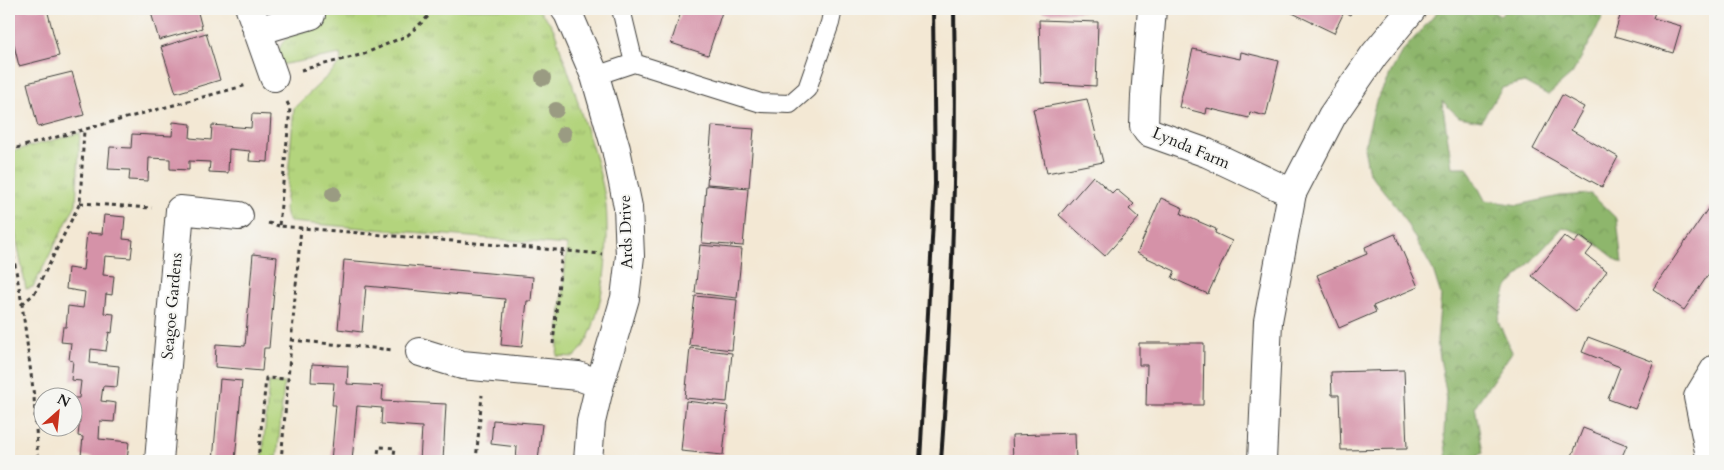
<svg xmlns="http://www.w3.org/2000/svg" width="1724" height="470" font-family="Cardo,serif">
<style>
.grass{fill:url(#grass-tufts);stroke:#68784c}
.forest{fill:url(#forest-crowns);stroke:#556944}
.building{fill:#d592a8}
.lines{fill:none;stroke-linecap:round;stroke-linejoin:round}
.service-casing{stroke:#3c3b38;stroke-width:20}
.minor-casing{stroke:#3c3b38;stroke-width:30}
.path{stroke:#3c3b38;stroke-width:3;stroke-dasharray:4 4;stroke-linecap:butt}
.service{stroke:#fff;stroke-width:18}
.minor{stroke:#fff;stroke-width:28}
.rail{stroke:#1c1c1c;stroke-width:4}
.tree{fill:#9a9b82}
.labels{text-anchor:middle;dominant-baseline:central;stroke-width:4;stroke-linejoin:round;paint-order:stroke}
.street-label{font-size:16px;fill:#1c1c1c;stroke:#f6f6f2}
</style>
<defs>
<pattern id="grass-tufts" width="24" height="20" patternUnits="userSpaceOnUse" patternTransform="scale(1.25)"><rect width="24" height="20" fill="#b3d47d"/><path d="M3 7l-1-3M5 7V3M7 7l1-3M15 17l-1-3M17 17v-4M19 17l1-3" fill="none" stroke="#99b56b"/></pattern>
<pattern id="forest-crowns" width="20" height="18" patternUnits="userSpaceOnUse" patternTransform="scale(1.25)"><rect width="20" height="18" fill="#8eb66c"/><path d="M2 6a3 3 0 1 1 6 0M12 15a3 3 0 1 1 6 0" fill="none" stroke="#739358"/></pattern>
</defs>
<rect width="100%" height="100%" fill="#f6f6f2"/>
<filter id="ink" filterUnits="userSpaceOnUse"><feTurbulence type="fractalNoise" baseFrequency=".02" numOctaves="2"/><feDisplacementMap in="SourceGraphic" scale="10" xChannelSelector="R" yChannelSelector="G"/><feConvolveMatrix kernelMatrix="1 2 1 2 8 2 1 2 1" color-interpolation-filters="sRGB"/></filter>
<filter id="wash" filterUnits="userSpaceOnUse"><feTurbulence type="fractalNoise" baseFrequency=".0096" numOctaves="4" result="noise"/><feDisplacementMap in="SourceGraphic" scale="20" xChannelSelector="R" yChannelSelector="G"/><feGaussianBlur stdDeviation="1.12" result="paint"/><feColorMatrix in="noise" values="0 0 0 0 0 0 0 0 0 0 0 0 0 0 0 0 0 1.4 0 .05"/><feComposite in="paint" operator="in"/></filter>
<g filter="url(#wash)">
<rect width="100%" height="100%" fill="#f3e8d4"/>
<path class="grass" d="M316 9H538C542 14 549 20 552 26 556 33 558 41 560 48 568 69 575 91 581 113 590 140 600 169 605 197 611 235 605 332 574 357L557 356 567 245 290 222 287 218 285 209 294 108 341 63 340 54 280 65C280 61 278 54 279 50 284 32 307 31 322 27Z
M80 133 76 204 33 287 26 289 9 200V152Z
M269 382 284 383 277 461H262Z"/>
<path class="forest" d="M1440 9H1489L1500 16 1507 9H1606L1593 37 1572 74 1548 95 1524 82 1502 88 1481 121 1459 117 1442 101 1452 167H1467L1485 200 1518 205 1560 196 1591 194 1617 219 1622 264 1585 235 1563 227 1506 289 1498 321 1512 352 1475 406 1483 453 1470 460 1447 461 1444 434 1446 392 1437 341 1441 295 1433 270 1399 210 1369 173 1364 148 1376 101 1401 53Z"/>
<g id="blocks">
<path class="building" d="M20 9H47L59 56 19 66 9 24V11Z
M150 9H197L202 28 159 40Z
M682 9H723L708 55 671 43Z
M1043 9H1098V11L1043 13Z
M1284 9H1353L1350 15 1344 12 1334 33Z
M1622 9H1656L1653 18 1681 26 1673 53 1614 36Z
M1039 20 1098 22 1096 86 1041 83Z
M206 33 220 80 176 93 161 47Z
M1193 49 1240 59 1241 52 1279 61 1266 116 1250 112 1249 118 1207 108 1206 114 1179 107Z
M72 72 84 115 38 127 27 83Z
M1562 95 1584 107 1571 130 1618 157 1602 187 1533 149Z
M1087 99 1103 162 1047 173 1033 109Z
M252 114 271 115 268 162 249 161 250 151 229 149 228 173 209 172 210 162 189 161V170L170 169V159L149 158 148 181 129 180 130 170 108 169 110 147 131 148 132 134 172 136 173 122 191 124 190 138 211 140 212 125 251 128Z
M712 126 754 129 749 187 707 184Z
M1093 176 1112 193 1116 189 1134 204 1129 209 1139 218 1105 256 1059 215Z
M706 185 748 189 743 246 702 243Z
M1161 198 1183 208 1181 214 1216 229 1215 233 1232 241 1208 294 1172 278 1175 271 1137 253Z
M1709 207 1715 211V265L1684 310 1653 289Z
M104 215 125 217 123 239 133 240 131 258 105 256 103 275 114 276 112 295 106 294 104 313 114 314 112 333 109 332 106 351 91 349 90 363 119 366 117 387 103 386 101 401 116 403 114 422 100 421 99 439 129 442 127 461H92L93 457 81 456 83 437 78 436 80 418 72 417V398H79L81 381 71 380 73 361 69 360 71 343 61 342 63 327H66L68 306 83 308 85 292 66 289 68 268 83 270 87 233 102 234Z
M1395 234 1418 287 1373 306 1376 312 1339 328 1317 275 1367 254 1365 247Z
M1564 236 1574 243 1580 236 1593 246 1586 255 1607 271 1576 311 1532 276Z
M700 245 742 249 737 298 695 293Z
M253 254 277 257 269 348H264L262 371 215 367 216 344 245 346Z
M344 260 533 277 531 301H527L522 347 501 345 505 299 366 286 362 332 338 329Z
M695 296 737 300 732 350 689 345Z
M1588 337 1654 362 1635 409 1608 399 1620 367 1582 352Z
M1139 343H1204L1203 405H1146L1147 365H1139Z
M690 348 732 353 727 402 685 398Z
M312 364 348 366 347 384 383 386 382 401 446 404 443 461H420L422 427 381 424 382 408 357 406 352 461H331L336 405H332L334 383 311 382Z
M1404 370 1407 449 1341 450 1339 395H1332L1331 372Z
M220 379 242 381 235 461H213Z
M686 401 728 406 723 455 681 451Z
M493 420 542 424 538 461H516L517 447 491 444Z
M1583 428 1627 445 1620 461H1570Z
M1075 433 1076 461H1013L1012 435Z"/>
</g>
</g>
<g filter="url(#ink)">
<use href="#blocks" fill-opacity="0" stroke="#3c3b38" stroke-width="1"/>
<g class="lines">
<g class="service-casing">
<path id="service" d="M621 9 634 63
M595 76 634 63 761 103 790 104 807 89 830 23 833 9"/>
</g>
<g class="minor-casing">
<path id="minor" d="M250 9 274 77
M565 9 568 13 595 76 616 149 628 207 630 256 625 298 600 384 591 422 588 461
M1152 9 1145 96 1144 126 1148 132 1207 153 1292 193
M257 31 311 15
M420 352 462 365 578 376 600 384
M159 461 180 210 239 216
M1262 461 1268 321 1292 193 1332 116 1374 55 1412 9
M1711 461 1698 397 1715 369"/>
</g>
<path class="path" d="M301 70 364 54 408 35 432 13 434 9
M287 102 290 108 279 226 602 254
M9 150 247 85
M80 203 152 208
M268 223 279 226
M9 232 22 304 34 397 38 461
M22 304 34 294 80 203 84 130
M291 340 393 350
M553 344 562 250
M258 461 266 378 288 379
M281 461 301 227
M377 461 379 447 395 448 393 461
M476 461 482 395"/>
<use href="#service" class="service"/>
<use href="#minor" class="minor"/>
<path class="rail" d="M920 461 935 184 933 9
M941 461C952 311 957 160 954 9"/>
</g>
<g class="tree">
<circle cx="543" cy="78" r="8"/>
<circle cx="556" cy="110" r="8"/>
<circle cx="564" cy="134" r="8"/>
<circle cx="333" cy="194" r="8"/>
</g>
</g>
<g class="labels">
<g class="street-label">
<text transform="translate(1191 148) rotate(23)">Lynda Farm</text>
<text transform="translate(626 232) rotate(-92)">Ards Drive</text>
<text transform="translate(172 306) rotate(-85)">Seagoe Gardens</text>
</g>
</g>
<rect width="1724" height="470" fill="none" stroke="#f6f6f2" stroke-width="30"/>
<g transform="translate(58 412) rotate(27)"><circle r="24" fill="#f6f6f2" stroke="#9f9f9c"/>
<path d="M0-4L9 19L0 12L-9 19Z" fill="#c8321e"/>
<text y="-8" font-size="14" font-weight="bold" text-anchor="middle" fill="#1c1c1c">N</text>
</g>
</svg>
